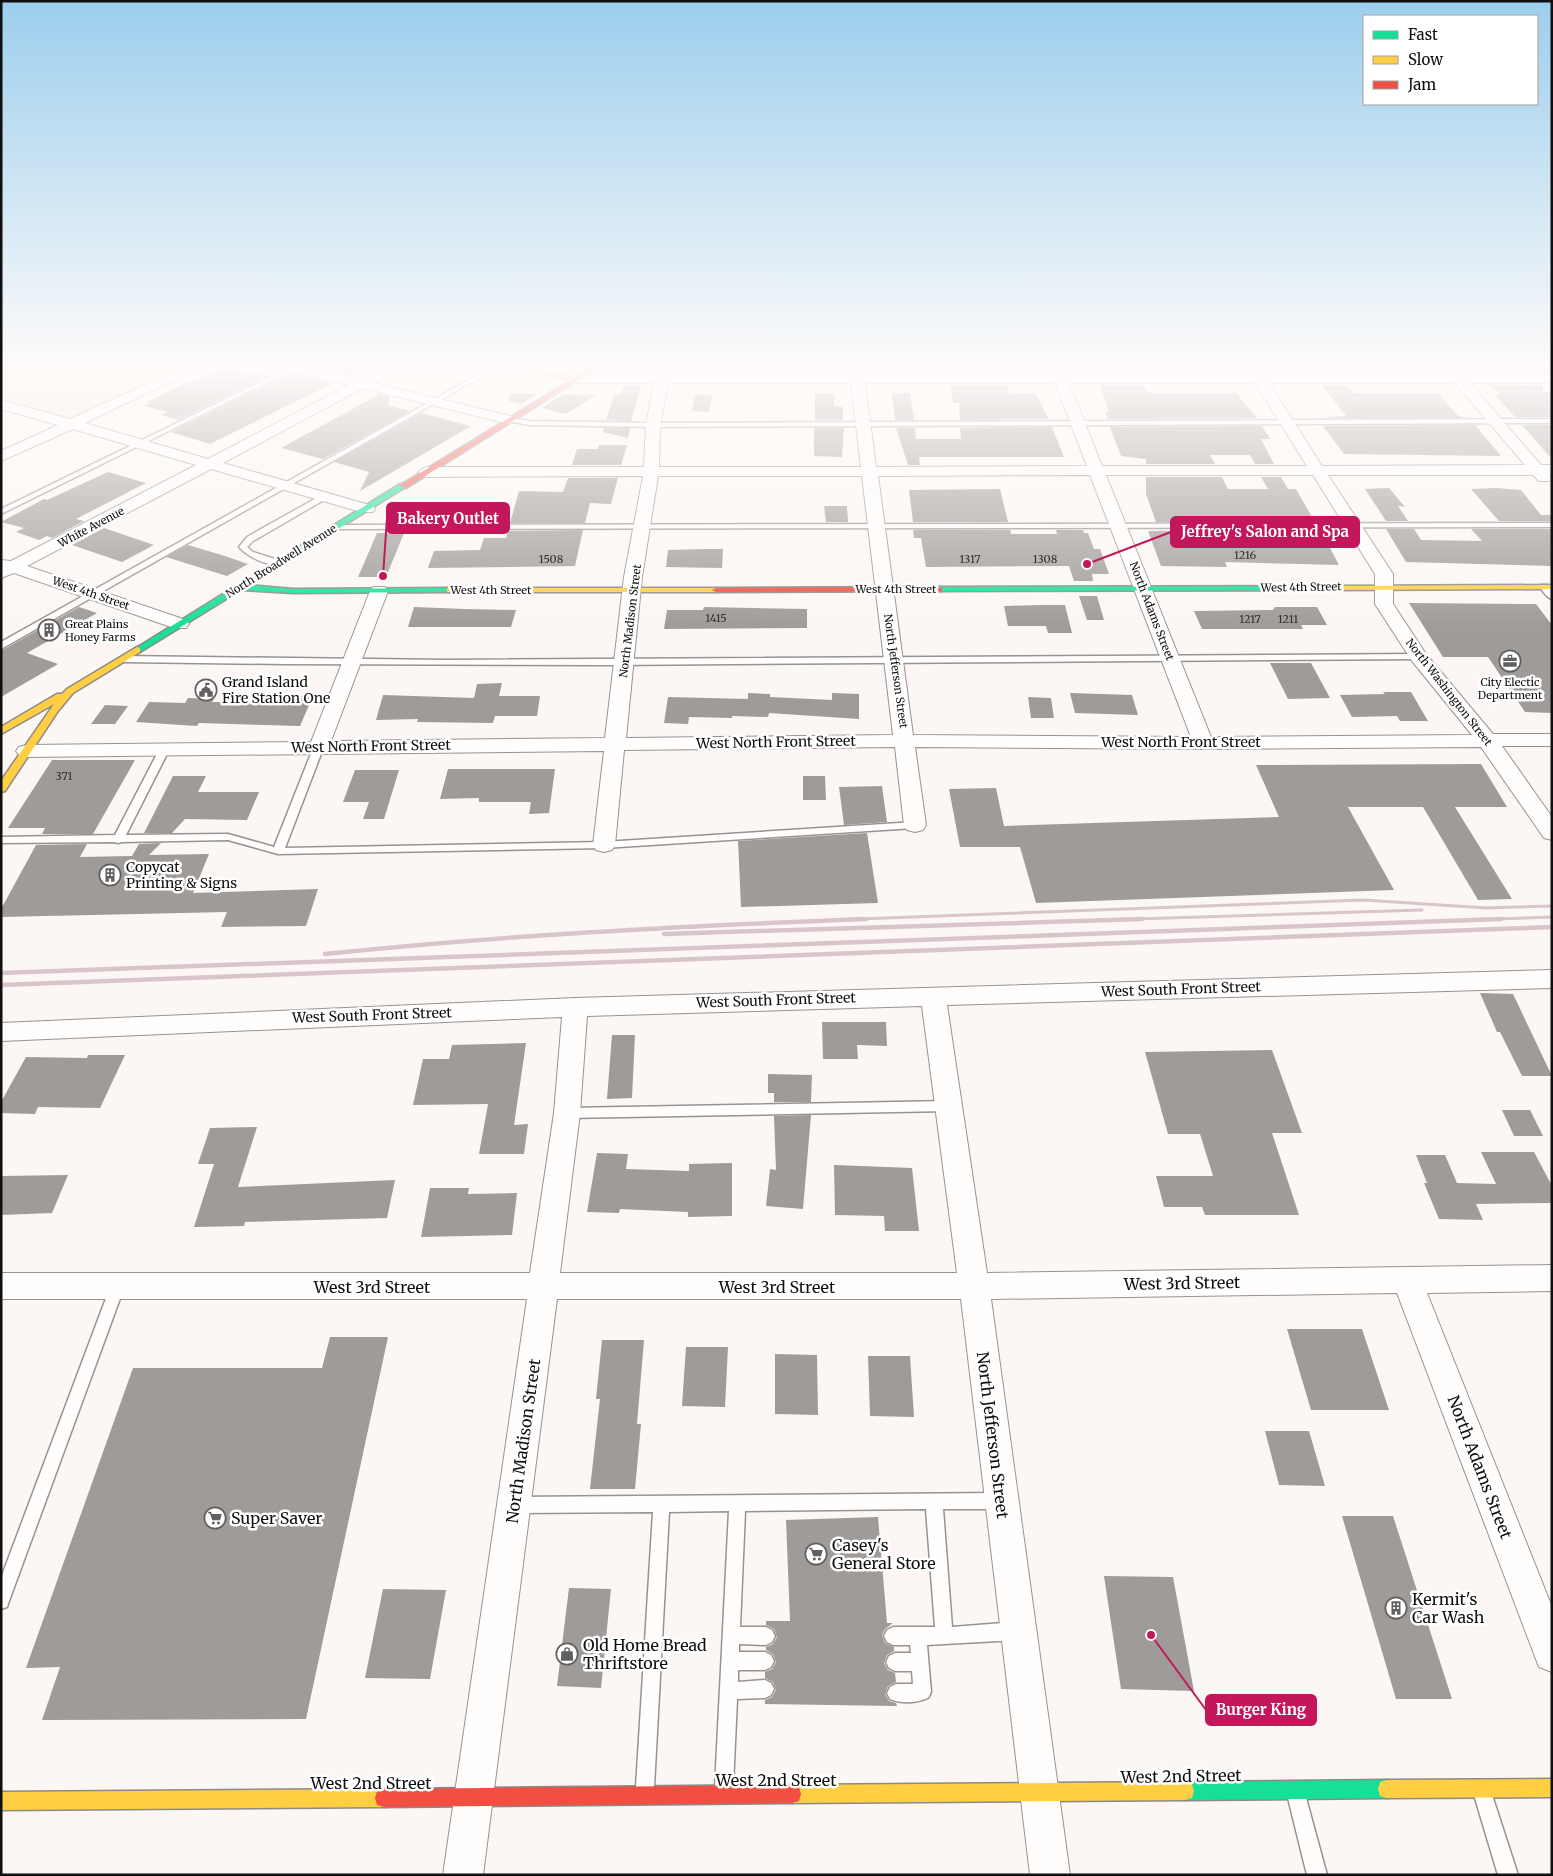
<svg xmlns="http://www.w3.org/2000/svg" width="1553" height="1876" font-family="Merriweather,serif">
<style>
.green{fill:#eeefd4}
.building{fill:#9f9b99}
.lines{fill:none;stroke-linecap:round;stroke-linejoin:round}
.lane-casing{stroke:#969392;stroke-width:3}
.street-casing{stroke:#969392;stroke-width:2}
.fast-casing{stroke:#8c8a89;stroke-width:3}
.slow-casing{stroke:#8c8a89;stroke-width:3}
.jam-casing{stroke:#8c8a89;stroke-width:3}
.lane{fill:#fffefd;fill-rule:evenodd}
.street{fill:#fffefd;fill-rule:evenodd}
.fast{fill:#16e098;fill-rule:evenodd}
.slow{fill:#ffcf43;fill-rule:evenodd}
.jam{fill:#f24e42;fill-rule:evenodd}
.rail-far1{stroke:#d8c5cc;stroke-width:3}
.rail{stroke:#d8c5cc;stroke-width:4.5}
.labels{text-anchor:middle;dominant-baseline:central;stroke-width:5;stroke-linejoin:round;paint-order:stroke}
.far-street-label{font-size:11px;fill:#0f0f0f;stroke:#fff}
.number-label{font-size:11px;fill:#333232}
.far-poi-label{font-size:11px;fill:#0f0f0f;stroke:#fff;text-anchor:start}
.poi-label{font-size:14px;fill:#0f0f0f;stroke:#fff;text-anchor:start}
.street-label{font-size:14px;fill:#0f0f0f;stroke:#fff}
.near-street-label{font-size:16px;fill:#0f0f0f;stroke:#fff}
.near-poi-label{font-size:16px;fill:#0f0f0f;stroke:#fff;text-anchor:start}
.leader{fill:none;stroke:#c2185b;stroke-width:2}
.callout-dot{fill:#c2185b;stroke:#fff;stroke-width:2}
.callout{fill:#c2185b;stroke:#c2185b;stroke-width:2}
.callout-label{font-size:15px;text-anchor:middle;font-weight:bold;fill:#fff}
</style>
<rect width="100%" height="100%" fill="#fcf7f4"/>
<path class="green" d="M4 368H180L71 418 1 398V369Z"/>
<path class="building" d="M223 368 268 376 178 420 161 415 168 412 144 406 150 403 147 402 186 383Z
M319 368H363L349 375Z
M947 368H1001L1003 373H947Z
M1092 368H1134L1137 373H1095Z
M1309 368H1331L1336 373H1313Z
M1472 368H1543V373H1478Z
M291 373 333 383 210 444 171 432Z
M624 385H641L631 421 606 420 614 395H621Z
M950 385H1007L1010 394 1035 393 1049 419 960 420 959 403H953Z
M1100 385H1143L1148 393H1236L1257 418 1108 419 1105 412H1109Z
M1322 385H1347L1354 393H1438L1458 416 1468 418H1317L1346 416Z
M1490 385H1543V392H1552V417H1515L1495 395H1501Z
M892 393H910L914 420H895Z
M380 394 390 397 388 405 410 411 323 459 281 448Z
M510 394H537L521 404 509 401Z
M564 394 596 395 566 414 541 408Z
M695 394 712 395 709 412 692 411Z
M815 394H834V406L843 407V420H815Z
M421 413 471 426 360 491 369 472 334 462Z
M1475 425 1501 456 1344 454 1323 426Z
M1522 425H1552V459Z
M1262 426 1270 439H1261L1274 464H1255L1250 455H1210L1215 464H1146V459L1121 456 1110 427Z
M1052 427 1064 457H919L920 465H908L896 428H915L916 439H961L960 428Z
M604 428H630L628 438 603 432Z
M814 428H844L842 457 814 456Z
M599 445H627L621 465H572L577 449H598Z
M108 472 146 483 76 519 84 521 52 538 47 536 39 540 16 532 24 528 1 522 44 499 47 500Z
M1146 477H1222L1228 489H1268L1261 477H1281L1288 489H1296L1315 522H1156L1146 494Z
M568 478H618L611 504 590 503 585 523H510L519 491 563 492Z
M1389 488 1405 507 1398 506 1408 521H1386L1365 489Z
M1495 488 1521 490 1541 515H1552V521H1499L1471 489Z
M1000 489 1008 522H913L909 490Z
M824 506H847L848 522H826Z
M104 528 154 545 122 562 72 545Z
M1320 529 1339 565 1225 562 1227 567 1161 566 1148 531Z
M1386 529H1414L1421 540 1482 541 1471 529H1552V566L1406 562Z
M583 530 575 566 428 568 434 551 480 550 484 538H506L508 531Z
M913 530H1010L1011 534H1057L1056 530H1083L1084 533H1088L1094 549H1100L1109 574H1092L1093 581H1074L1069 566 926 567 921 538H914Z
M377 533H404L386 577H358Z
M188 545 225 556 248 564 227 576 166 557Z
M706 549H723L722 568 666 567 668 550Z
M1079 596H1097L1104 620H1087Z
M1409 603 1536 604 1552 625V713L1525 712 1488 657H1443Z
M1041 605H1065L1072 633H1048L1046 626H1008L1004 606Z
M79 607 97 613 27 653 58 664 1 697V651Z
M414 607 465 609 516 610 511 627H408Z
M704 607 807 609V628L664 629 667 610H703Z
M1275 607H1317L1327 625H1301L1303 629H1202L1194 611 1273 610Z
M1270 663H1311L1330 698 1288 699Z
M502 683 499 696H540L537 716H495L493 723 417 722 418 719 376 720 383 695 474 698 477 684Z
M1383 692H1411L1428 721H1400L1397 716 1352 717 1340 695 1385 694Z
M748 693 770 694V697L832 700V693L859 694V719L769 713 768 717 732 716V718L689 717 688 724 664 723 668 697 748 699Z
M1070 693 1132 695 1138 715 1075 713Z
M274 696H313L300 726 199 723 197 726 136 722 149 702 185 703 188 698 214 699 212 702H271Z
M1028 697 1051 698 1054 718H1031Z
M105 705 128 706 115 724H91Z
M52 760H135L93 834H42L45 828H8Z
M1481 764 1507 807H1455L1512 899 1478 900 1423 807H1348L1394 890 1036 903 1020 847H960L949 789 996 788 1004 826 1279 817 1256 765Z
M448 769H555L549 813 529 814 531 802H479V798L440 799Z
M355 770H399L384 819H363L369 802H343Z
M173 776H206L198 792H259L247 820 185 819 172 833H144Z
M803 776H825L826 800H803Z
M882 786 887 822 844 825 839 787Z
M867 833 878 903 741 907 738 841Z
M161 843 149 855 209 854 193 893 318 889 306 926 221 927 227 912 1 917V909L36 845 87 844 80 857 132 856 139 844Z
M1480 993 1513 994 1552 1076H1522L1500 1032H1497Z
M822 1022H886L887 1046 857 1045 858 1059H823Z
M612 1035H635L632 1098 607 1099Z
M526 1043 514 1125 528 1124 524 1154H479L488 1104 413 1105 423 1059H449L452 1045Z
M1272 1050 1302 1133H1272L1299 1215H1205L1202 1207H1164L1156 1176H1213L1200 1134H1168L1145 1052Z
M88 1055H125L100 1108 38 1107 35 1114 1 1113V1102L26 1057 87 1058Z
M768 1074 812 1075 811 1102H774V1093H768Z
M1502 1110H1530L1543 1136H1514Z
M811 1115 803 1209 766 1206 770 1169 776 1170 774 1116Z
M257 1127 238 1187 395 1180 387 1218 245 1222 244 1226 194 1227 214 1164H198L210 1128Z
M1481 1152H1534L1552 1186V1203L1476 1204 1483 1220 1439 1219 1424 1183H1427L1416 1155H1445L1457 1183 1496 1184Z
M597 1153 628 1154 626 1169 689 1171V1164L732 1163V1216L688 1217V1212L620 1209 619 1213 587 1212Z
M834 1165 912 1168 919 1231H885L884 1216 835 1215Z
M68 1175 52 1213 1 1215V1176Z
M430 1188H469L468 1194 517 1193 512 1235 421 1237Z
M1287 1329H1362L1389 1410H1311Z
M330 1337H388L306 1719 42 1720 60 1667 26 1668 133 1368H322Z
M602 1340H644L637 1424H641L635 1489H590L600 1399H596Z
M686 1347H728L725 1407 682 1406Z
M775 1354 817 1355 818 1415 775 1414Z
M868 1356H910L914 1417 870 1416Z
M1265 1431H1309L1325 1486 1279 1485Z
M1342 1516H1393L1452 1699H1396Z
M878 1517 887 1623H893L885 1629 882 1635 885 1643 894 1647V1651L887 1655 884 1663 888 1670 895 1673 896 1682 888 1686 885 1694 889 1701 896 1703 897 1706 765 1704V1700L772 1697 776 1690 773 1682 765 1678V1672L772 1669 776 1662 773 1654 766 1650V1647L773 1644 777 1637 774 1629 766 1625V1621H790L786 1520Z
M1104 1576 1173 1577 1194 1691 1121 1689Z
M569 1588 611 1589 601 1688 557 1686Z
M383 1589 446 1590 430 1679 365 1678Z"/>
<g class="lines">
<g class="lane-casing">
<path id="lane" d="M289 368H296L1 514V509Z
M490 368H497L1 649V642Z
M509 418 530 421 653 423 1552 419V423L653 427 530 425 507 421V419Z
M322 495 329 497 253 541 247 547 253 552 281 561V565C267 566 248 557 239 547L247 537Z
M1552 523V527L336 529 332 527 336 525Z
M1541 585H1547L1552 591V599C1547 598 1540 589 1541 585Z
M1419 654 1423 657 1422 659 609 665 285 664 123 662 119 659 123 656 447 660Z
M319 743 324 746 285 848 604 842 915 822 920 825 915 828 604 848 278 854 228 840 122 842 118 843 114 842 1 843V837L115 835 159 750 164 747 169 750 126 835 228 834 274 847 314 746Z
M948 1101 952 1103 954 1106 952 1109 948 1111 567 1118 562 1116 561 1113 562 1110 567 1108Z
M118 1279 123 1281 125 1285 9 1601 7 1607 1 1609V1578L111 1285 113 1281Z
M999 1493 1005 1495 1007 1501 1005 1507 999 1509H943L952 1627 1016 1622 1022 1625 1025 1631 1022 1637 1016 1640 927 1645 931 1692 928 1698C917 1703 901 1704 890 1699L887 1693 890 1687 896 1684H913L912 1671H895L889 1668 886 1662 889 1656 895 1653H911L910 1645H893L887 1642 884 1636 887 1630 893 1627H935L926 1509 745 1511 740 1627H766L772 1630 775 1636 772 1642 766 1645 739 1644V1652H765L771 1655 774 1661 771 1667 765 1670H738V1682L765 1680 771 1683 774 1689 771 1695 765 1698 737 1699 733 1787 731 1794 724 1796 717 1794 715 1787 729 1511 669 1512 654 1787 652 1794 645 1796 638 1794 636 1787 653 1512 515 1513 509 1511 507 1505 509 1499 515 1497Z
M1297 1789 1304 1791 1306 1798 1327 1875H1307L1288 1798 1290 1791Z
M1484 1789 1491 1791 1493 1798 1518 1875H1498L1475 1798 1477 1791Z"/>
</g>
<g class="street-casing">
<path id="street" d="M182 368H199L85 423 208 459 349 385 292 371 290 368H312L360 379 382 368H399L397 371 374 383 514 417 516 420 509 424 363 388 223 463 373 506 375 509 373 512H361L211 469 27 566 186 620 189 624 186 628H174L14 573 1 578V560L11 561 196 465 73 429 1 461V451L58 425 1 409V400L70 419Z
M657 368H671L669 375H850L849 368H863L864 375H1052L1049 368H1063L1066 375H1250L1247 368H1259L1264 375H1448L1444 370 1446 368H1456L1463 375H1552V383H1470L1541 465H1552V475H1549L1552 478 1549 481H1539L1533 475H1328L1393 574V604L1426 654 1493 734H1552V746H1502L1552 817V840L1544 838 1481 747 1203 749 915 747 926 825 923 830 915 832 907 830 904 825 895 747 624 750 615 845 612 850 604 852 596 850 593 845 604 751 26 757 19 755 16 751 19 747 26 745 311 742 370 591 373 587H385L388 591 331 741 605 738 624 577 643 476 426 477 418 472 426 467H644L646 425 654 383H575L568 379 575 375H656ZM668 383H851L861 467H659L660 425ZM865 383H1055L1087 466 876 467ZM1069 383H1255L1307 466H1102ZM1269 383H1455L1525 465 1322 466ZM1090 475 1191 737 913 735 878 476ZM1106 475H1313L1375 574V604L1412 661 1472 735 1211 737ZM658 476H862L893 735 626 738 642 577Z
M1552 970V988L947 1005 987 1273 1552 1265V1291L1427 1293 1552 1607V1672L1539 1667 1534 1654 1397 1293 991 1299 1070 1875H1030L961 1299H557L483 1875H443L527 1299H1V1273H530L554 1113 562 1017 1 1041V1023L575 998ZM922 1006 957 1273H560L580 1113 587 1016Z"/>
</g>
<g class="fast-casing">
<path id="fast" d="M400 484 407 486 248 585 293 589 450 588H453V592L293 593 241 590 140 652H134L133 650Z
M1332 586 1336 588 1335 590 939 591 935 589 939 587Z
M1387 1780 1394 1782 1396 1789 1394 1796 1387 1798 1185 1800 1178 1798 1176 1791 1178 1784 1185 1782Z"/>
</g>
<g class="slow-casing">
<path id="slow" d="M523 368H533L578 379 575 381Z
M1552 585V589L1332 590 1328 588 1332 586Z
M447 588H716L720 590 716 592H447Z
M137 647 140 648V652L73 693 58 711 5 791 1 792V781L54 704 1 734V727L57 694H62L67 689Z
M1552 1779V1797L1387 1798 1380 1796 1378 1789 1380 1782 1387 1780Z
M1185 1782 1192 1784 1194 1791 1192 1798 1185 1800 792 1803 785 1801 783 1794 785 1787 792 1785Z
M384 1789 391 1791 393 1798 391 1805 384 1807 1 1810V1792Z"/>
</g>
<g class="jam-casing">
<path id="jam" d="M590 368H597L406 488 399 486Z
M939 587 943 589 942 591 716 592 712 590 716 588Z
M792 1785 799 1787 801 1794 799 1801 792 1803 384 1807 377 1805 375 1798 377 1791 384 1789Z"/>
</g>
<use href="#lane" class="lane"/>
<use href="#street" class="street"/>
<use href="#fast" class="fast"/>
<use href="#slow" class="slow"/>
<use href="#jam" class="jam"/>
<path class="rail-far1" d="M1482 908 1552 906
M833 920 1363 900 1487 908
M1103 920 1422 910
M1466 920 1552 917"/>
<path class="rail" d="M664 934 1142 919
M325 954C506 935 684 926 866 919
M1 973 1501 919
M1 985 1552 927"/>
</g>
<linearGradient id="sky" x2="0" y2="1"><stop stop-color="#9cceed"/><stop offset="0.58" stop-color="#fefbfa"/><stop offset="1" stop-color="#fefbfa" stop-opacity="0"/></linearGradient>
<rect width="1553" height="630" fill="url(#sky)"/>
<defs>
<g id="building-ring" transform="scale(1.125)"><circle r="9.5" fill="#fff" stroke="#62605f" stroke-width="1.5"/><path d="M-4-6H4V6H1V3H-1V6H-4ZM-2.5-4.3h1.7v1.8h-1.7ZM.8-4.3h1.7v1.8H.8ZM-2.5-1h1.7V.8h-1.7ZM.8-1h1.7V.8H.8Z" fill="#62605f"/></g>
<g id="office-ring" transform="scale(1.125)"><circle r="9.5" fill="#fff" stroke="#62605f" stroke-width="1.5"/><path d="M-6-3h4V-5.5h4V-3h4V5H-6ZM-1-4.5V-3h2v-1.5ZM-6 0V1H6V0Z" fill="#62605f"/></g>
<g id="civic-ring" transform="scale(1.125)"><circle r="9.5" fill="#fff" stroke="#62605f" stroke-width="1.5"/><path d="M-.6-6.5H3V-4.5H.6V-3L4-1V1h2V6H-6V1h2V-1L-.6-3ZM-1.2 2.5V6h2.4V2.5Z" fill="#62605f"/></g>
<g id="supermarket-ring" transform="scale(1.125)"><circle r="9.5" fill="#fff" stroke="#62605f" stroke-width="1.5"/><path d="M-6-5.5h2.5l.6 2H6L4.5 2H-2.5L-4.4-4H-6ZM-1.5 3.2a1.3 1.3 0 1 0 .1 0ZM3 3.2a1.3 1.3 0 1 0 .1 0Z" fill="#62605f"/></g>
<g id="shop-ring" transform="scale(1.125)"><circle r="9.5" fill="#fff" stroke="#62605f" stroke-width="1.5"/><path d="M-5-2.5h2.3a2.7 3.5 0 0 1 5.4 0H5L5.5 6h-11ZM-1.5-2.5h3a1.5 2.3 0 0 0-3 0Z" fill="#62605f"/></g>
</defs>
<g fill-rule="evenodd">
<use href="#building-ring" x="49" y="630"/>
<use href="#office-ring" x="1510" y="661"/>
<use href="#civic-ring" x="206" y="690"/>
<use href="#building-ring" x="110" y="875"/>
<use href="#supermarket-ring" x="215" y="1518"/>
<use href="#supermarket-ring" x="816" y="1554"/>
<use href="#building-ring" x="1396" y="1608"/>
<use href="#shop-ring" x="567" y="1654"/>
</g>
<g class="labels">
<g class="far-street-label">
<text transform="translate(91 527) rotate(-28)">White Avenue</text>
<text transform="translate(281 561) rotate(-32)">North Broadwell Avenue</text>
<text transform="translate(1301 587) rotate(-1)">West 4th Street</text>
<text x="896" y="589">West 4th Street</text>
<text x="491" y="590">West 4th Street</text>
<text transform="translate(91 593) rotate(19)">West 4th Street</text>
<text transform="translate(1152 611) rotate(69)">North Adams Street</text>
<text transform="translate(630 621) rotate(-83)">North Madison Street</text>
<text transform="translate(896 671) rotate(82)">North Jefferson Street</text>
<text transform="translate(1449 692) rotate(52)">North Washington Street</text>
</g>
<g class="number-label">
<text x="1245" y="555">1216</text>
<text x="551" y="559">1508</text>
<text x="970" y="559">1317</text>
<text x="1045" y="559">1308</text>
<text x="716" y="618">1415</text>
<text x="1250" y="619">1217</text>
<text x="1288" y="619">1211</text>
<text x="64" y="776">371</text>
</g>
<g class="far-poi-label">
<text x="65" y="624">Great Plains<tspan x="65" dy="13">Honey Farms</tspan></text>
<text x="1510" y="682" text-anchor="middle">City Electic<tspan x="1510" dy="13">Department</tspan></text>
</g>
<g class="poi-label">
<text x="222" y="682">Grand Island<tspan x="222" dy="16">Fire Station One</tspan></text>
<text x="126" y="867">Copycat<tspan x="126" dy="16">Printing &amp; Signs</tspan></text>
</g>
<g class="street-label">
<text transform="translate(776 742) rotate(-1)">West North Front Street</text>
<text x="1181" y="742">West North Front Street</text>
<text transform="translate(371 746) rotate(-1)">West North Front Street</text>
<text transform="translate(1181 989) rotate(-2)">West South Front Street</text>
<text transform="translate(776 1000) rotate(-2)">West South Front Street</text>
<text transform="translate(372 1015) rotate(-2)">West South Front Street</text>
</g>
<g class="near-street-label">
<text transform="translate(1182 1283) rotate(-1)">West 3rd Street</text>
<text x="372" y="1287">West 3rd Street</text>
<text x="777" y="1287">West 3rd Street</text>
<text transform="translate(993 1435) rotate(83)">North Jefferson Street</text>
<text transform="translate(523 1441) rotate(-82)">North Madison Street</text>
<text transform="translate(1480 1467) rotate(69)">North Adams Street</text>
<text transform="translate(1181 1776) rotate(-1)">West 2nd Street</text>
<text x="776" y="1780">West 2nd Street</text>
<text x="371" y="1783">West 2nd Street</text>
</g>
<g class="near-poi-label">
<text x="231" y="1518">Super Saver</text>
<text x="832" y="1545">Casey's<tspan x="832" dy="18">General Store</tspan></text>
<text x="1412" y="1599">Kermit's<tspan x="1412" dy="18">Car Wash</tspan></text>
<text x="583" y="1645">Old Home Bread<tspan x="583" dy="18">Thriftstore</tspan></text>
</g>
</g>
<path class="leader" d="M383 576L387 518M1087 564L1171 532M1151 1635L1206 1710"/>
<g class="callout-dot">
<circle cx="383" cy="576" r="5"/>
<circle cx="1087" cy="564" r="5"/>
<circle cx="1151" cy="1635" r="5"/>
</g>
<g class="callout">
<rect x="387" y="503" width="122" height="30" rx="5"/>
<rect x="1171" y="517" width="188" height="30" rx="5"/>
<rect x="1206" y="1695" width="110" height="30" rx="5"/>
</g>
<g class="callout-label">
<text x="448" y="524">Bakery Outlet</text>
<text x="1265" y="537">Jeffrey's Salon and Spa</text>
<text x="1261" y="1715">Burger King</text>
</g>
<rect width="1553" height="1876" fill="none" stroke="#0f0f0f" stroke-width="5"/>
<rect x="1363" y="15" width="175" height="90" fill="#ffffff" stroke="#9f9f9f"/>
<rect x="1373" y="31" width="25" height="8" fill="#16e098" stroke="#9f9f9f"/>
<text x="1408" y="40" font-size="15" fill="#0f0f0f">Fast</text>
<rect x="1373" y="56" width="25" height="8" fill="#ffcf43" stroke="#9f9f9f"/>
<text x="1408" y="65" font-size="15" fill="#0f0f0f">Slow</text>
<rect x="1373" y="81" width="25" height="8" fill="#f24e42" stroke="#9f9f9f"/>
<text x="1408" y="90" font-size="15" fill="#0f0f0f">Jam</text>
</svg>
